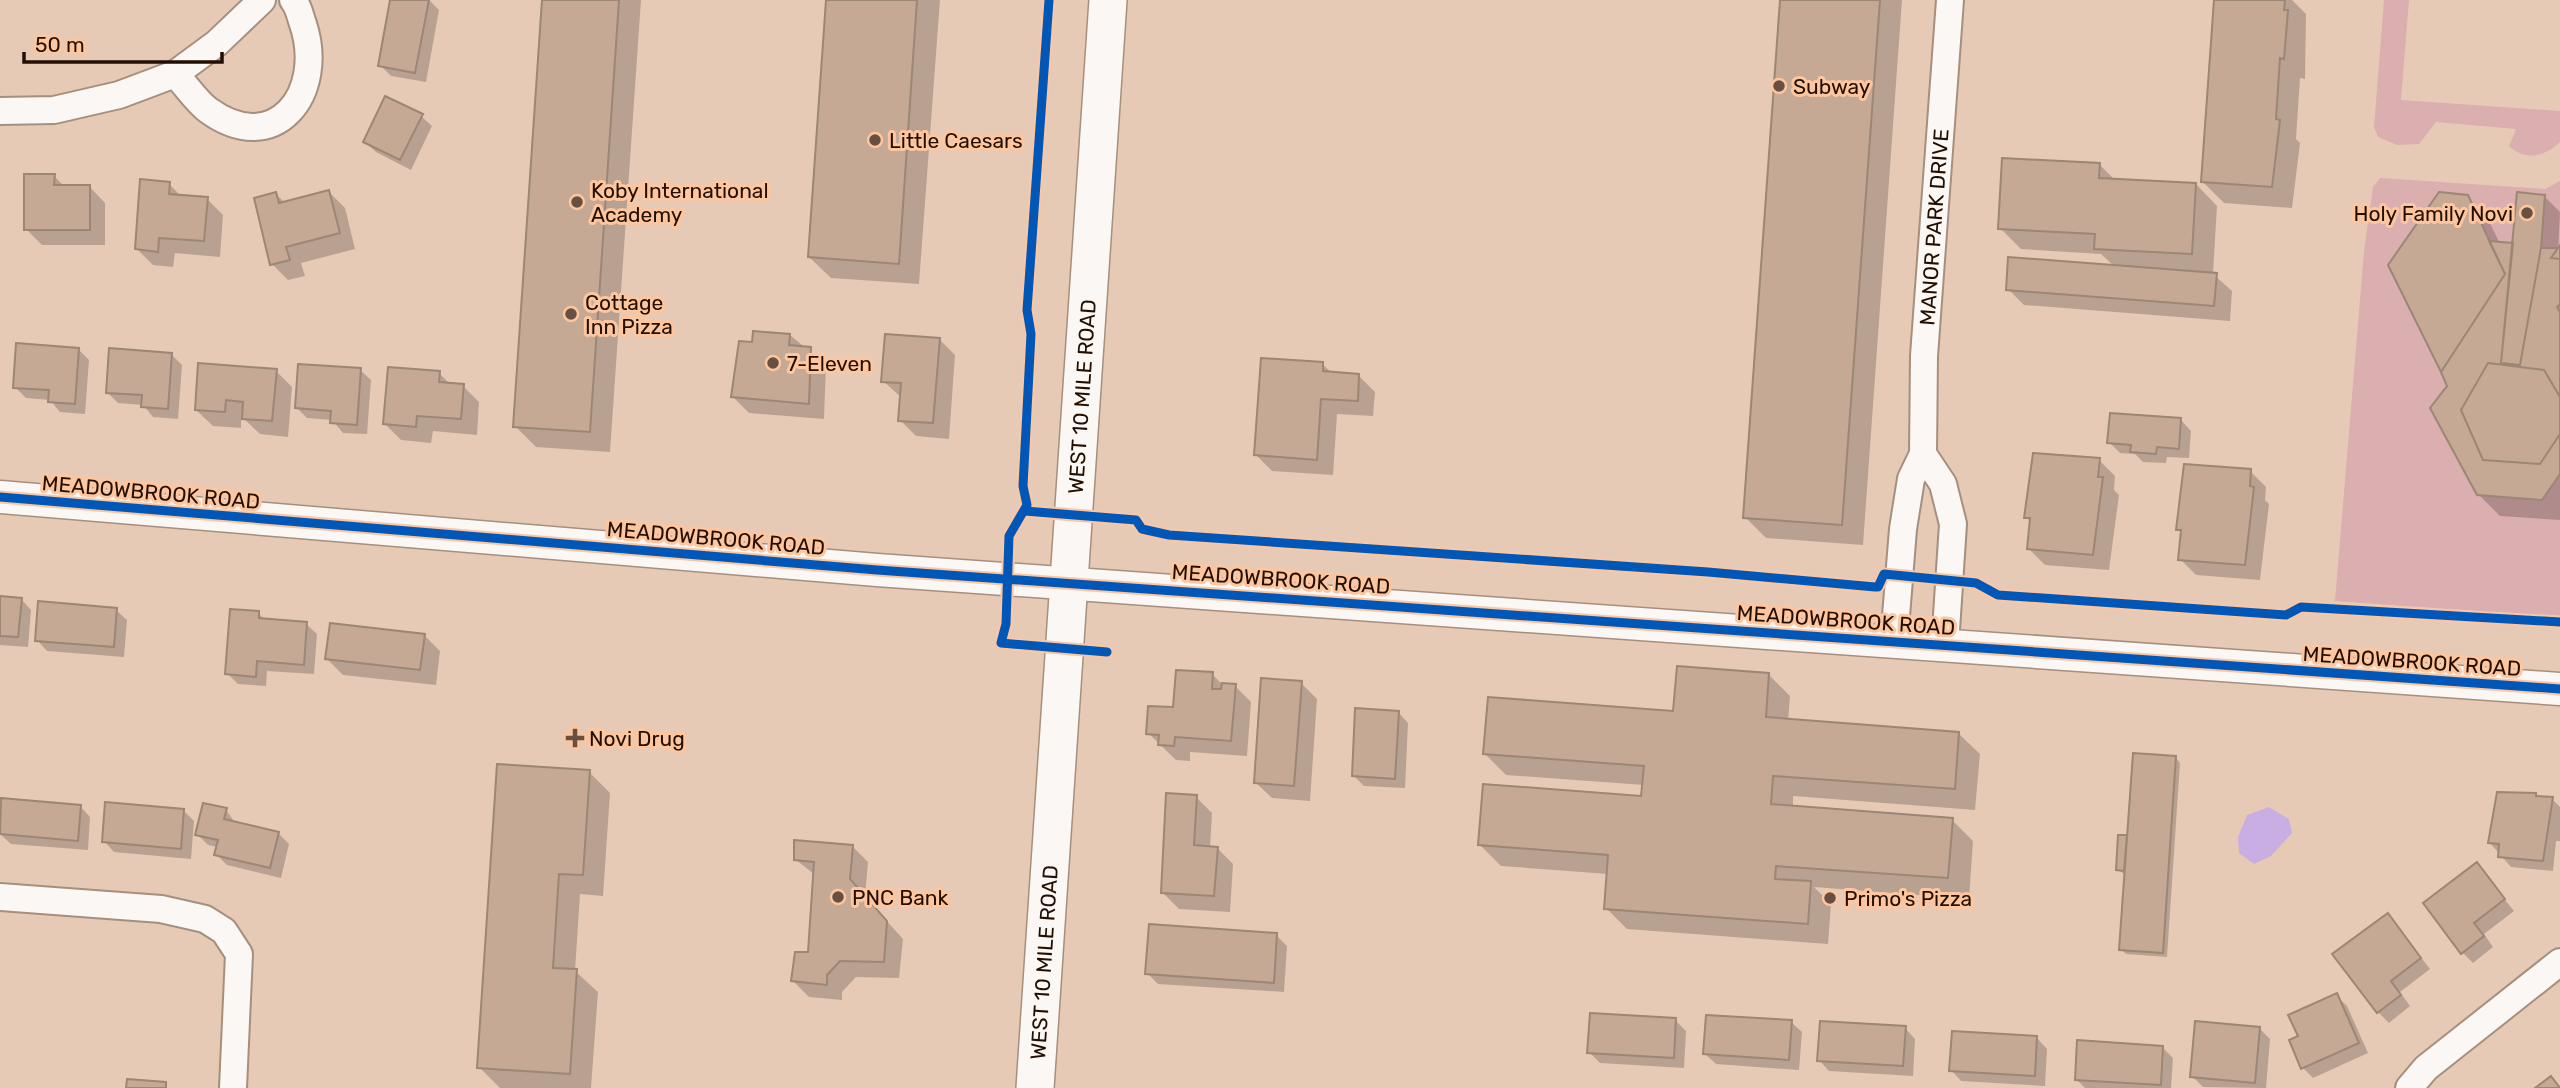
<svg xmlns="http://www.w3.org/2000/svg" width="2560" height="1088" font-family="Rubik,sans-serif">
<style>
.green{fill:#dbaeb0}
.water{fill:#c8aee2}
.shadow{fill:#0003}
.building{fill:#c5a995;stroke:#9c8675;stroke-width:2}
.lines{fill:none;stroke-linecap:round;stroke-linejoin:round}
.minor-casing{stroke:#a58f7e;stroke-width:30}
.tertiary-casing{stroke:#a58f7e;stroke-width:35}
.secondary-casing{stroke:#a58f7e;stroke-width:40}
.minor{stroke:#fbf7f4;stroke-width:26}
.tertiary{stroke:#fbf7f4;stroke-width:32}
.secondary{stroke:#fbf7f4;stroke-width:37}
.cycleway-casing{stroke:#fdc69f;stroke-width:13}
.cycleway{stroke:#0057b8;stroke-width:9}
.poi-dot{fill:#675041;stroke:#fdc69f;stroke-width:2.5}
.labels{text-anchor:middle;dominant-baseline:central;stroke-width:6;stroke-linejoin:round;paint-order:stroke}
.poi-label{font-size:21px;fill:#220f02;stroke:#fdc69f;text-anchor:start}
.street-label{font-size:21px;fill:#220f02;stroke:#fdc69f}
</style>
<rect width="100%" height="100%" fill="#e7cab5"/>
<path class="green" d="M2384 0H2409L2401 100 2560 111V142C2545 157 2525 161 2509 146L2516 129 2436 122 2419 144 2397 145 2378 137 2374 127Z
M2380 178 2545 189 2560 181V617L2335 601 2364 251 2373 187Z"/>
<path class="water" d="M2269 807 2289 819 2292 833 2271 856 2254 864 2239 853 2238 837 2247 815Z"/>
<path class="shadow" d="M392 0H429L439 10 426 82 391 76 380 65Z
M544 0H641L610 452 536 447 515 426Z
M828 0H940L919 284 831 278 809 257Z
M1781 0H1902L1863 545 1766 538 1745 517Z
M2216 0H2292L2306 14 2305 79 2300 78 2296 139 2300 143 2292 208 2224 203 2203 182Z
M421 116 432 126 411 170 376 152 365 142Z
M2099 164 2115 180 2196 184 2217 206 2213 274 2232 291 2230 321 2024 305 2008 289 2115 267 2101 254 2021 249 2000 228Z
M54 176 64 186H89L105 203V245H42L26 229Z
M169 184 182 197 207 199 223 215 220 257 175 253 173 267 153 265 137 249Z
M329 192 345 208 355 249 301 263 305 276 288 280 272 264 276 194 285 203Z
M2544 196 2560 212 2558 252 2560 249V520L2500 516 2478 494 2449 387 2467 197 2488 219 2500 244 2514 245Z
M790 335 826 365 824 419 749 413 733 397 753 344Z
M939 339 955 355 949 439 916 436 900 420 902 398 883 381Z
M79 350 89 360 85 414 60 412 50 400 26 398 15 387Z
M171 354 182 365 178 419 153 417 143 405 118 403 107 392Z
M1322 364 1333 374 1359 376 1375 392 1373 416 1337 414 1333 475 1272 471 1256 455Z
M360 370 371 380 367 434 343 433 332 420 307 418 297 408Z
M276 371 292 387 288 437 260 434 241 416V428L213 426 196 410Z
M439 373 451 385 463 386 479 402 477 435 433 431 431 443 401 440 385 424Z
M2181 420 2191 431 2189 458 2167 457 2166 463 2143 462 2135 454 2120 453 2109 442Z
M2099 460 2115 476 2114 490 2119 495 2109 570 2045 565 2029 549 2031 522 2026 517Z
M2250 471 2266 487 2265 500 2269 504 2260 580 2196 575 2180 559 2182 533 2178 529Z
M0 598 21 599 31 610 28 647 0 645Z
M116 610 127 620 124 657 47 651 37 640Z
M258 613 266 621 306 624 317 634 314 674 267 671 266 686 238 684 227 673Z
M424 635 440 651 436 685 343 675 327 659Z
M1212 674 1223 685 1235 686 1251 702 1247 756 1190 752V761L1176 760 1148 733Z
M1769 675 1790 696 1788 721 1958 733 1980 754 1975 810 1793 796V807L1952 820 1973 841 1969 899 1814 887 1831 904 1828 944 1627 929 1606 908 1608 874 1501 866 1480 845 1643 798 1644 785 1506 775 1485 754 1675 713Z
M1301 683 1317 699 1310 801 1272 798 1255 782Z
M1398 712 1408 723 1405 788 1364 786 1354 776Z
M2176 758 2180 763 2167 957 2126 954 2121 949 2126 875 2118 870 2120 836 2128 837Z
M589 772 610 793 603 896 580 894 575 971 598 992 591 1088H500L479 1067Z
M2536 795 2552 799 2560 807V841H2556L2553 871 2511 867 2490 843Z
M1196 797 1212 813 1210 848H1217L1233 864 1230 912 1179 909 1163 893Z
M3 800 80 806 90 817 88 850 11 844 0 834Z
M183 810 194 821 191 859 114 852 104 841Z
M226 810 236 824 278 833 289 844 281 878 227 865 216 854 218 847 208 845 197 834Z
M852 846 868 862 865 897 903 939 899 978 856 977 842 992V1000L809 997 793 981 809 954 815 875 795 859Z
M2477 865 2514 911 2484 934 2493 947 2473 963 2462 952Z
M2388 915 2430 969 2400 992 2410 1006 2389 1023 2378 1012Z
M1276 935 1287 946 1284 992 1158 984 1147 973Z
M2336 995 2347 1006 2368 1053 2313 1078 2303 1068 2300 1037Z
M1675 1020 1686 1031 1684 1068 1600 1063 1589 1052Z
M1791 1022 1802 1032 1799 1070 1716 1064 1705 1054Z
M1905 1028 1915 1039 1913 1076 1829 1071 1819 1060Z
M2259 1028 2270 1039 2266 1088 2203 1087 2192 1076Z
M2037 1038 2047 1049 2045 1086 1961 1081 1951 1070Z
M2162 1047 2173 1058 2171 1088H2085L2076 1079Z"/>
<path class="building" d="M390 0H429L415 73 378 66Z
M542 0H619L590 432 513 427Z
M826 0H917L899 264 808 257Z
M1780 0H1880L1842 525 1743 518Z
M2214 0H2285L2284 10H2288L2284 59 2280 58 2276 119 2280 120 2272 187 2201 182Z
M385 96 423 114 400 160 363 142Z
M2002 158 2100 163 2099 178 2196 183 2192 254 2094 249 2095 234 1998 229Z
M24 174H55L54 185H90V230H24Z
M140 179 170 182 169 194 208 197 204 241 159 238 158 252 135 249Z
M329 190 340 233 286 247 290 260 270 265 254 198 276 192 279 203Z
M2439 192 2468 195 2505 274 2441 372 2388 265Z
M2517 192 2545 195 2541 248 2520 365 2501 363Z
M2489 241 2513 243 2501 363 2520 365 2541 248H2558L2551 258 2560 259V304L2557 307 2560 312V397L2544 370 2488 363 2461 410 2483 460 2540 464 2560 434V474L2542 500 2477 495 2430 408 2447 386 2441 372 2505 274Z
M2560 245V259L2551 258 2558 248Z
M2008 257 2217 273 2214 306 2006 290Z
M753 331 790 334 789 345 811 347 809 404 731 397 739 341 752 342Z
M885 334 940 338 933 423 898 421 901 383 881 382Z
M16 343 79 348 75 404 48 402 49 390 13 388Z
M109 348 172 353 168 409 141 407 142 395 106 393Z
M1261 358 1323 362V371L1359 374 1358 401 1321 399 1317 460 1254 455Z
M198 363 277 369 272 421 242 419 243 402 226 400 225 412 195 410Z
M2488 363 2544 370 2560 397V434L2540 464 2483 460 2461 410Z
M298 364 361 368 357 425 330 423 331 411 295 408Z
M388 367 440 371 439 382 464 384 461 419 417 416 416 427 383 424Z
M2110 413 2181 418 2179 449 2157 447 2156 454 2130 452 2131 445 2107 443Z
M2033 453 2100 458 2098 477H2103L2093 555 2027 549 2030 518H2024Z
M2184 464 2251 469 2250 486 2254 487 2245 565 2178 560 2181 530H2176Z
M0 596 22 598 18 637 0 636Z
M38 601 117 608 114 647 35 641Z
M230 609 259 611V618L307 622 304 665 257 661 256 677 225 674Z
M330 623 425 634 420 670 325 659Z
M1677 666 1769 673 1766 717 1959 732 1955 789 1773 776 1771 804 1953 818 1948 878 1776 866 1775 879 1811 881 1808 924 1604 909 1608 855 1478 845 1483 784 1641 796 1644 766 1483 754 1488 697 1673 711Z
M1176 670 1213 672 1212 689H1221L1222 683 1236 684 1231 741 1175 737 1174 746 1158 745 1159 735 1146 734 1148 706 1173 707Z
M1261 678 1302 681 1294 786 1254 783Z
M1355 708 1399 711 1395 779 1352 776Z
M2133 753 2176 756 2163 953 2119 950Z
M497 764 590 770 583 875 559 874 553 968 577 969 570 1074 477 1068Z
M2497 792 2536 793V796L2553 797 2543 861 2498 857 2499 844 2488 843Z
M1166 793 1197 795 1194 845 1218 847 1214 896 1161 893Z
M1 798 81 805 78 841 0 834Z
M105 802 184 809 181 849 102 842Z
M203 803 227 808 224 819 279 832 270 868 214 855 218 840 195 835Z
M2118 835H2127L2124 871 2116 870Z
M794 840 853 845 850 879 887 921 884 962 840 961 827 975V985L791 981 795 952H808L814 862 794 860Z
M2477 862 2505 899 2474 923 2484 936 2461 954 2423 903Z
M2388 913 2421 958 2391 981 2401 995 2377 1013 2332 954Z
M1149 924 1277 933 1274 983 1145 974Z
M2337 993 2359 1043 2301 1069 2289 1040 2298 1036 2288 1015Z
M1590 1013 1676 1018 1674 1058 1587 1053Z
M1706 1015 1792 1020 1789 1060 1703 1054Z
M1820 1021 1906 1026 1903 1066 1817 1061Z
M2195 1021 2260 1027 2255 1083 2190 1077Z
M1952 1031 2037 1036 2035 1076 1949 1071Z
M2077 1040 2163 1046 2161 1085 2075 1080Z
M2551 1076 2560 1088H2535Z
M127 1079 166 1082V1088H126Z"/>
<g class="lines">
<g class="minor-casing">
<g id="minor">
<path d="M175 74C186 85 196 101 208 110 275 159 326 93 303 24 300 16 299 7 293 0"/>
<path d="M0 111 54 110 119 95 175 74 217 43 262 0"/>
<path d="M1923 454 1943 484 1953 524 1945 645"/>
<path id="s1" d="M1894 641 1903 529 1911 479 1923 454 1924 356 1950 0"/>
<path d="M0 897 161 909 205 919 224 931 239 954 233 1088"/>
<path d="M2409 1088 2426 1068 2560 962"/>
</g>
</g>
<g class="tertiary-casing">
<path id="tertiary" d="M0 497 877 570 2560 689"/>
</g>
<g class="secondary-casing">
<g id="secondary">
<path id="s2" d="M1035 1088 1108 0"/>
</g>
</g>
<use href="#minor" class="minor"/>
<use href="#tertiary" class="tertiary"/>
<use href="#secondary" class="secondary"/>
<g class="cycleway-casing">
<path id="cycleway" d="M1049 0 1027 310 1031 334 1023 486 1027 505 1009 536 1006 624 1001 643 1107 652
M0 497 877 570 2560 689
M1025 511 1136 520 1142 529 1169 535 1708 572 1875 587H1878L1884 574 1976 583 1998 595 2286 615 2301 607 2560 622"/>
</g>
<use href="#cycleway" class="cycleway"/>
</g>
<g class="poi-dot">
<circle cx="1779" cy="86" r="7"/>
<circle cx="875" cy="140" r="7"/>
<circle cx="577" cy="202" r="7"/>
<circle cx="2527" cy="213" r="7"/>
<circle cx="571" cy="314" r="7"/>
<circle cx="773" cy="363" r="7"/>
<path d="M571.5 727.5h7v7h7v7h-7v7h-7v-7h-7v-7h7z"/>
<circle cx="838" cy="897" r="7"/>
<circle cx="1830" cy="898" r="7"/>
</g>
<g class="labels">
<g class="poi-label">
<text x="1793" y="86">Subway</text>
<text x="889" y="140">Little Caesars</text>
<text x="591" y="190">Koby International<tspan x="591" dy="24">Academy</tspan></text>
<text x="2513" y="213" text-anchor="end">Holy Family Novi</text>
<text x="585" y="302">Cottage<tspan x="585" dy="24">Inn Pizza</tspan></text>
<text x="787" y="363">7-Eleven</text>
<text x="589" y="738">Novi Drug</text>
<text x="852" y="897">PNC Bank</text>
<text x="1844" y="898">Primo's Pizza</text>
</g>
<g class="street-label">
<text stroke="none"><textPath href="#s1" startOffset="418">MANOR PARK DRIVE</textPath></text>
<text stroke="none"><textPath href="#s2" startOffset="693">WEST 10 MILE ROAD</textPath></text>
<text transform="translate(151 492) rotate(5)">MEADOWBROOK ROAD</text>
<text transform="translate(716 538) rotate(5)">MEADOWBROOK ROAD</text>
<text transform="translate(1281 579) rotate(4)">MEADOWBROOK ROAD</text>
<text transform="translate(1846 620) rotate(4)">MEADOWBROOK ROAD</text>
<text transform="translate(2412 661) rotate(4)">MEADOWBROOK ROAD</text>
<text stroke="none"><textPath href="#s2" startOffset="126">WEST 10 MILE ROAD</textPath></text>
</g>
</g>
<path d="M24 52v10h198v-10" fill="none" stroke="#220f02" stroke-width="3.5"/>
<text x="35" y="52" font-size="21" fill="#220f02" stroke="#fdc69f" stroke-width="5" paint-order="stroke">50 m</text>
</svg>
